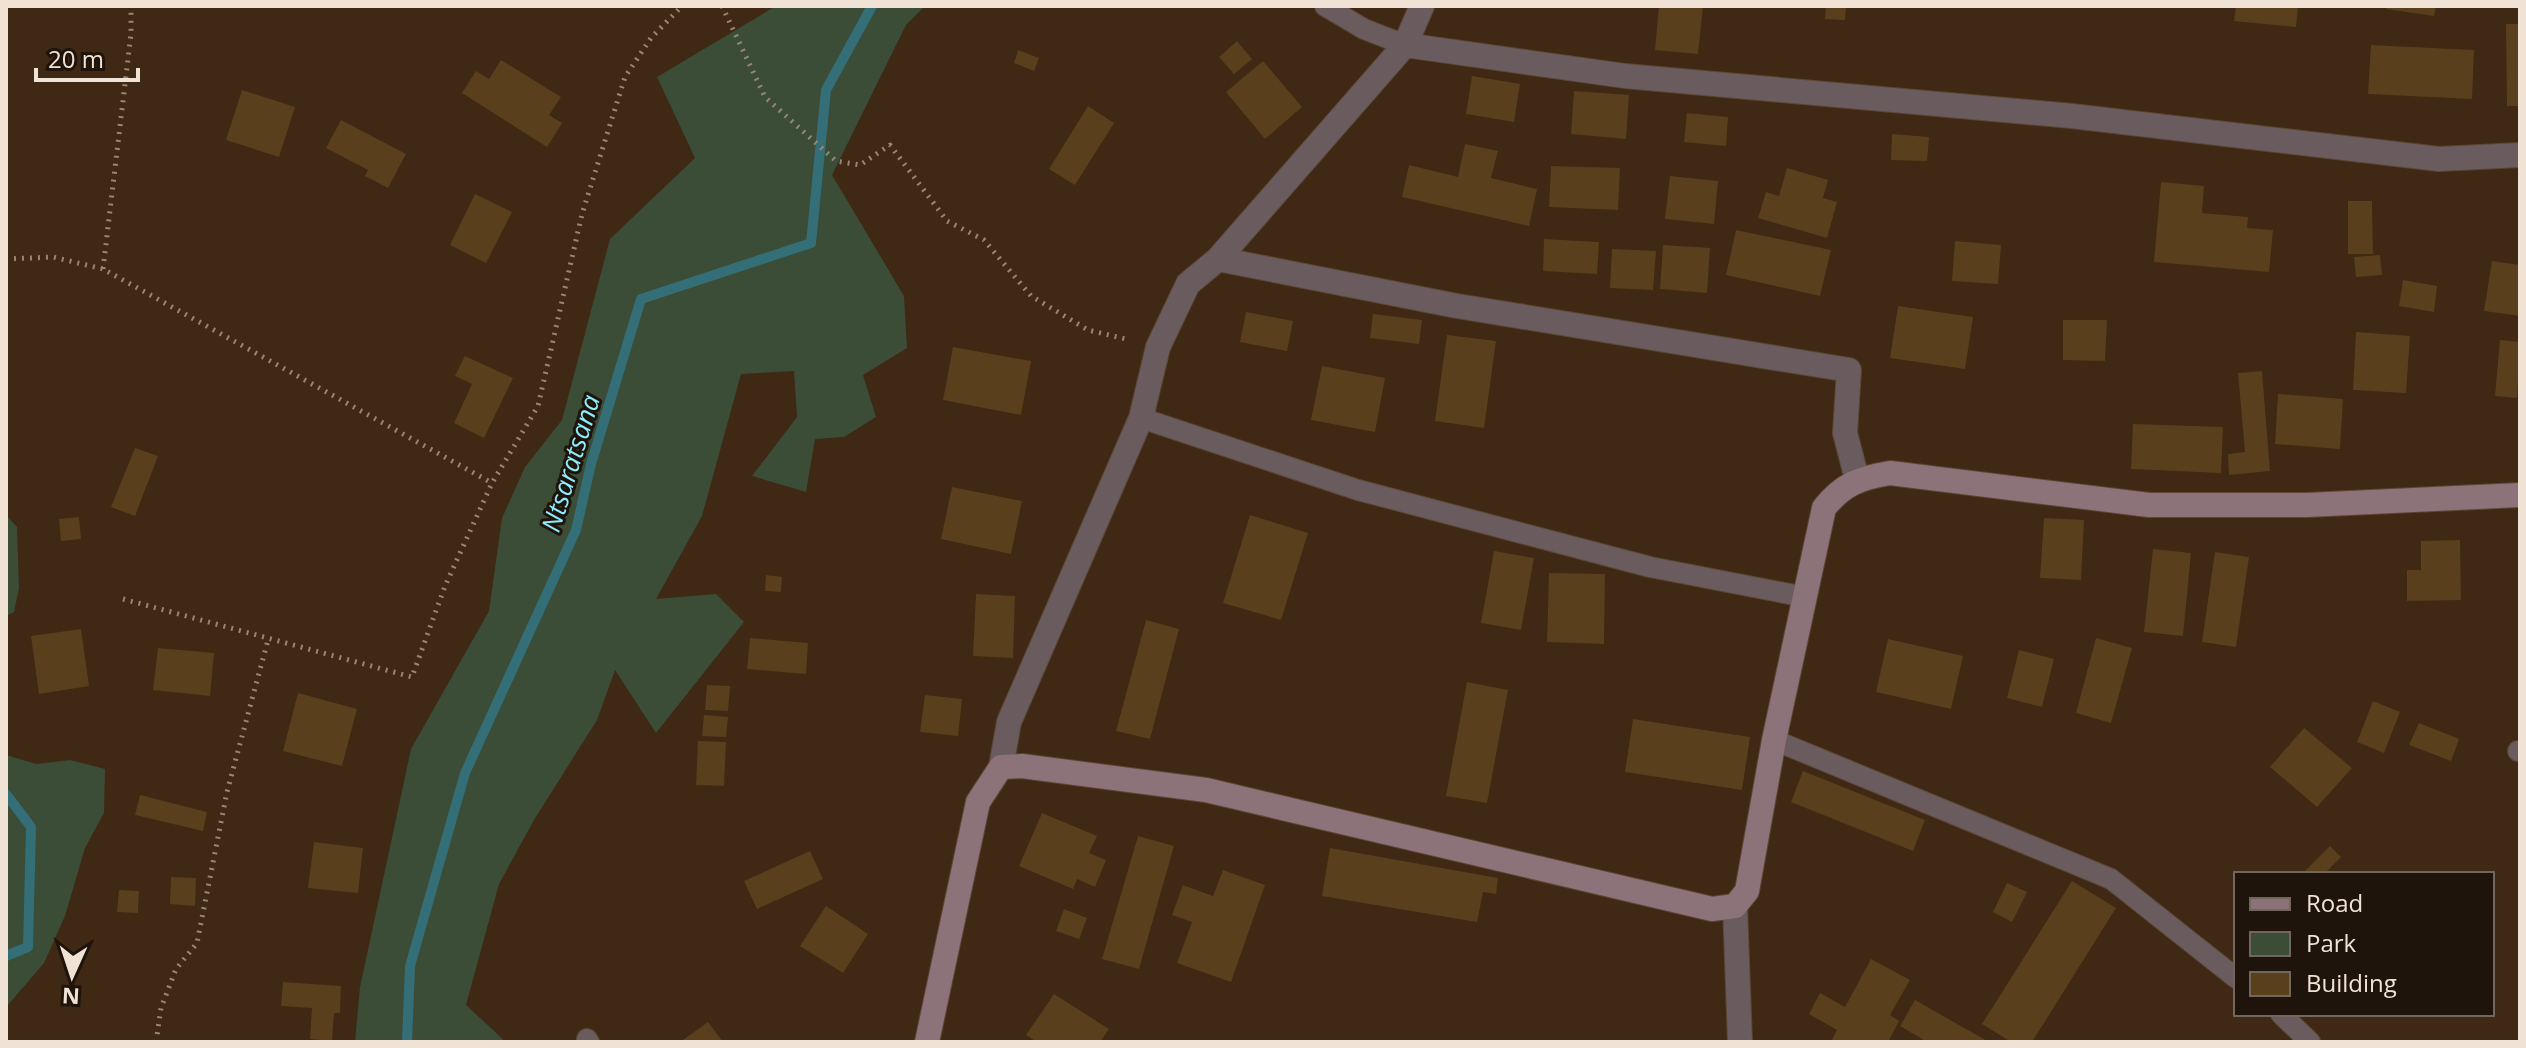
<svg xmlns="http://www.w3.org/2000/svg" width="2526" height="1048" font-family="'Open Sans',sans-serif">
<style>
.green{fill:#3b4c37}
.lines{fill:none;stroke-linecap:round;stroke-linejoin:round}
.stream{stroke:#346e77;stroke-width:10}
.building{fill:#593f1c}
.lane-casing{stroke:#5b4633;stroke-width:22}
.street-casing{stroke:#5b4633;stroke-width:26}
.secondary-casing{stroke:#5b4633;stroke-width:26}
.path{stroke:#988575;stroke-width:5;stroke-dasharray:2 6;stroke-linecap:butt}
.lane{stroke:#6a5b5f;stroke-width:20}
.street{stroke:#6a5b5f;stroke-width:24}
.secondary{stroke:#8c737a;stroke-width:24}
.labels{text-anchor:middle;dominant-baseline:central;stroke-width:6;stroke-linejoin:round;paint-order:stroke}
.water-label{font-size:26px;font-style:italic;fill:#8debfa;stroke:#1e140b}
</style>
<rect width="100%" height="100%" fill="#3f2814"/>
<path class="green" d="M776 6H925L906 25 832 175 904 296 907 348 863 375 876 417 844 437 815 439 806 492 752 476 797 417 794 371 741 374 702 516 656 599 716 594 744 622 656 733 615 670 597 720 534 820 499 884 466 1005 506 1042H355L360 987 411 749 489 611 502 518 525 467 562 420 610 239 695 158 657 77Z
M6 515 17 527 19 588 14 612 6 616Z
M6 755 36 764 70 760 105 769 104 813 85 848 65 916 44 963 8 1005 6 1019Z"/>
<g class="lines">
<path class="stream" d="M6 794 31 827 28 947 6 956
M407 1042 410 966 465 773 576 530 591 464 641 299 811 243 826 90 872 6"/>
</g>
<path class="building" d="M1659 6H1703L1698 54 1655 50Z
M1826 6H1846L1845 20 1825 19Z
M2236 6H2298L2296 27 2234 21Z
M2386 6H2436L2434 16 2386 9Z
M2506 24H2520V106H2507Z
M1237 41 1252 59 1234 74 1219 57Z
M2371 45 2474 50 2472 99 2368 94Z
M1018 50 1039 58 1034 71 1014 63Z
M501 60 561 97 549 115 562 123 547 147 462 93 476 71 489 79Z
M1263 61 1302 107 1265 139 1226 92Z
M1472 76 1520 84 1514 122 1466 114Z
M242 90 295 107 279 157 226 140Z
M1574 91 1629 95 1626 139 1571 134Z
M1088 106 1114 123 1075 185 1049 169Z
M1687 113 1728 117 1726 146 1684 142Z
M341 120 406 154 388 188 365 176 368 170 326 148Z
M1892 134 1929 137 1927 161 1891 160Z
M1465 144 1498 151 1491 178 1537 189 1529 226 1402 197 1409 165 1458 177Z
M1551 166 1620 168 1618 210 1549 207Z
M1787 168 1828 180 1823 198 1837 202 1827 238 1758 218 1766 192 1779 196Z
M1670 176 1718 181 1714 224 1665 219Z
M2161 182 2204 186 2202 213 2248 217 2247 228 2273 230 2269 272 2154 262Z
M475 194 512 212 486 263 450 245Z
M2348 201H2372L2373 254H2348Z
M1736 230 1831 250 1820 296 1726 275Z
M1544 239 1599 242 1597 274 1543 271Z
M1955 241 2001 245 1998 284 1952 281Z
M1663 245 1710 248 1707 293 1660 289Z
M1612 249 1656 251 1653 290 1610 288Z
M2380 255 2382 275 2356 277 2354 257Z
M2492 261 2520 265V316L2484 311Z
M2403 280 2437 286 2434 312 2399 306Z
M1898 306 1973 317 1965 369 1890 358Z
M1246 312 1293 321 1287 351 1240 342Z
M1373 314 1422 320 1419 344 1370 338Z
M2063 320H2107L2105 361 2063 360Z
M2356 332 2410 336 2406 393 2353 390Z
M1447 335 1496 341 1484 428 1435 421Z
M2500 340 2520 342 2517 398 2495 396Z
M953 347 1031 361 1021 415 943 400Z
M465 356 513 378 484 438 454 423 472 384 455 376Z
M1322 366 1385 378 1375 432 1311 420Z
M2262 371 2270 471 2229 475 2228 454 2245 452 2238 373Z
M2278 394 2343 399 2340 449 2275 444Z
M2133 424 2223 427 2221 473 2131 469Z
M135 448 158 456 135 516 111 507Z
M952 487 1022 501 1011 554 941 539Z
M1250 515 1308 533 1281 620 1223 603Z
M79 517 81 539 61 541 59 519Z
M2044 518 2084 520 2081 580 2040 578Z
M2460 540 2461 600 2407 601V570H2421V541Z
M2153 549 2191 553 2183 636 2144 632Z
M1494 551 1534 558 1521 630 1481 623Z
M2215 552 2249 557 2236 647 2202 642Z
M1549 573 1605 574 1604 644 1547 642Z
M766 575 782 577 781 592 765 591Z
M976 594 1015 596 1013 658 973 656Z
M1146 620 1179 629 1150 739 1116 731Z
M81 629 89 686 39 694 31 636Z
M750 638 808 643 806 674 747 669Z
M2096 638 2132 648 2111 723 2076 713Z
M1888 639 1963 656 1951 709 1876 692Z
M158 648 214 653 210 696 153 690Z
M2019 650 2054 659 2042 707 2007 698Z
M1467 682 1508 690 1487 803 1446 796Z
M707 685 730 686 728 711 705 710Z
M298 693 357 709 342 766 283 751Z
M925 695 962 699 958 736 920 732Z
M2373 701 2400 712 2384 753 2357 742Z
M704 715 728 717 726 737 702 736Z
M1633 719 1750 737 1742 790 1625 772Z
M2419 723 2459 739 2451 761 2409 745Z
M2304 728 2352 768 2317 807 2270 767Z
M698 741 726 742 724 786 696 785Z
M1803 771 1925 820 1913 851 1791 802Z
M140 795 207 812 203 831 135 815Z
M1042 813 1097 836 1089 853 1106 860 1095 887 1077 879 1073 889 1019 866Z
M1138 836 1174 846 1139 969 1102 959Z
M314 842 363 848 358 893 308 888Z
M2330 846 2341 857 2324 874H2302Z
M1330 848 1498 878 1496 894 1483 892 1477 922 1322 896Z
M810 851 823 879 757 909 744 881Z
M1223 870 1265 885 1231 982 1177 963 1192 922 1172 915 1183 885 1213 896Z
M171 877 196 878 195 906 170 904Z
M2072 881 2116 908 2032 1042H2011L1982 1024Z
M2007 883 2027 892 2012 922 1993 912Z
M119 890 139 891 138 913 117 912Z
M826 906 868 934 843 973 800 946Z
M1064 909 1087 918 1079 939 1056 931Z
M1871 959 1910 980 1890 1015 1899 1021 1888 1042H1831L1837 1030 1809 1014 1820 993 1845 1007Z
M283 982 341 986 340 1013H334L332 1041 310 1039 312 1008 281 1006Z
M1054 994 1109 1029 1100 1042H1037L1026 1035Z
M1915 1000 1989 1042H1927L1900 1026Z
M708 1022 723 1042H680Z"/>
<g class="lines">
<g class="lane-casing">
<path id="lane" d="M1325 6 1364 29 1405 45
M1141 418 1358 490 1650 567 1805 597
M1774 740 2111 879 2236 978
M2518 751H2520
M2281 1014 2310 1042
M587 1039 589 1042"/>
</g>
<g class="street-casing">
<path id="street" d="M1405 45 1625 76 2072 116 2439 159 2520 155
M1218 259 1457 306 1849 370 1845 433 1857 479
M1001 767 1009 722 1141 418 1158 347 1188 284 1218 259 1405 45 1422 6
M1735 906 1740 1042"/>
</g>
<g class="secondary-casing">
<path id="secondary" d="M927 1042 978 802 1001 767 1022 766 1206 790 1712 909 1735 906 1747 891 1774 740 1824 508C1843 484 1860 478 1890 473L2149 505H2307L2520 495"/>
</g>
<path class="path" d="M722 6 765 97 836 161 860 165 890 145 947 221 984 240 1031 296 1088 330 1130 340
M6 259 53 257 103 269 492 483
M103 269 131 34V6
M123 599 412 677 445 586 492 483 538 406 582 214 625 77 651 38 682 6
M156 1042 161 1008 176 969 197 943 227 792 268 640"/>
<use href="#lane" class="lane"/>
<use href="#street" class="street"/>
<use href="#secondary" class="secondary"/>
</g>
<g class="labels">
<g class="water-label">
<text transform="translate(570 463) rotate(-73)">Ntsaratsana</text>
</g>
</g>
<rect width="2526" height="1048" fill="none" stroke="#f1e2d6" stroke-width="16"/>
<rect x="2234" y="872" width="260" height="144" fill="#1e140b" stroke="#72665c" stroke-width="2"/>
<rect x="2250" y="898" width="40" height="12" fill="#8c737a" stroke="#72665c" stroke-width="2"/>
<text x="2306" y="912" font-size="24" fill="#f1e2d6">Road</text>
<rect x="2250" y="932" width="40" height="24" fill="#3b4c37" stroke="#72665c" stroke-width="2"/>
<text x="2306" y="952" font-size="24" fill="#f1e2d6">Park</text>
<rect x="2250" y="972" width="40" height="24" fill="#593f1c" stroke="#72665c" stroke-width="2"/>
<text x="2306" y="992" font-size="24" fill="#f1e2d6">Building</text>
<g transform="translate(72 976) rotate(183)" stroke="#1e140b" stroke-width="6" paint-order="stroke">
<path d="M0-6L14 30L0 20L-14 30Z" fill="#f1e2d6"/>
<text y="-12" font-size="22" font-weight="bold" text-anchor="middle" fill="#f1e2d6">N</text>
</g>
<path d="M36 68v12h102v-12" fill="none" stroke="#f1e2d6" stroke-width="4"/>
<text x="48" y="68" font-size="24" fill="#f1e2d6" stroke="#1e140b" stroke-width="6" paint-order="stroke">20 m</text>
</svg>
